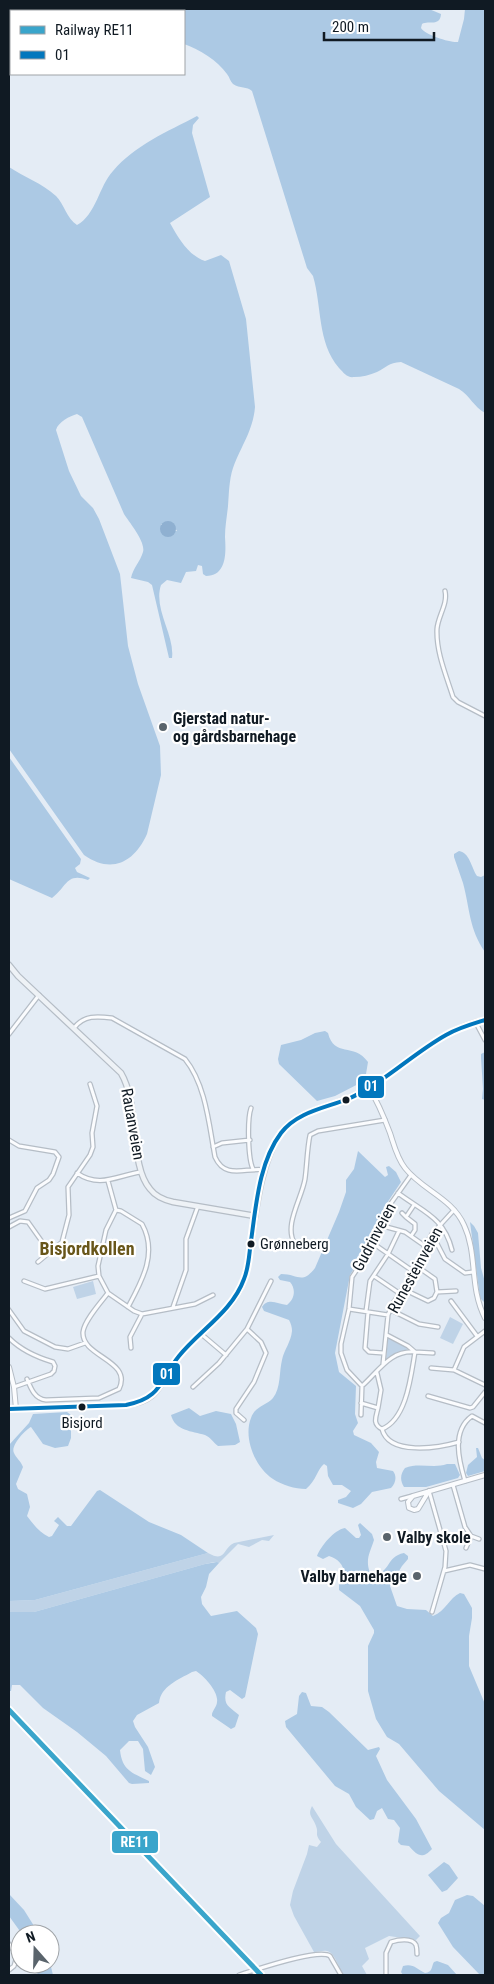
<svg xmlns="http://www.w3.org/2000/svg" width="494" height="1984" font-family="'Roboto Condensed',sans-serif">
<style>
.green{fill:#bfd3e7}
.forest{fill:#acc9e4;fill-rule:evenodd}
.water{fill:#8fb0d1}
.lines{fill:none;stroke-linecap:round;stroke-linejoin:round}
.minor-casing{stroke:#b5bdc6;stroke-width:5.5}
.tertiary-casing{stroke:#b5bdc6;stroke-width:6}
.secondary-casing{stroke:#b5bdc6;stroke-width:7}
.primary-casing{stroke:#c6cacf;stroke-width:7}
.minor{stroke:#fbfcfe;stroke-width:3}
.tertiary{stroke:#fbfcfe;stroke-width:4}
.secondary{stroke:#eef2f6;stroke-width:4.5}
.primary{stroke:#e1e8ee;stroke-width:4.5}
.bus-1-casing{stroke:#fff;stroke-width:8}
.bus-1{stroke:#0277bd;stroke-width:4}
.rail-1-casing{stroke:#fff;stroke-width:9}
.rail-1{stroke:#3aa5cb;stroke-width:5}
.poi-dot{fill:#5a646c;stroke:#fff;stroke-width:2}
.bus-dot{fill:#101a23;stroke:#fff;stroke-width:2}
.labels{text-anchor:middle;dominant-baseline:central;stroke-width:4.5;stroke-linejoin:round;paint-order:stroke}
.bus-label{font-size:15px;fill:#101a23;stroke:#fff;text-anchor:start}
.poi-label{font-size:16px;font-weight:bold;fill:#101a23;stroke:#fff;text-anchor:start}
.street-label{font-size:16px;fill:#101a23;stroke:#fff}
.neighbourhood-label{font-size:18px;font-weight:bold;fill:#68561a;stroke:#fff}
.line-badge{stroke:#fff;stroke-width:2}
.badge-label{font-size:14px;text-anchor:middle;font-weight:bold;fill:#fff}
</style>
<rect width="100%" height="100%" fill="#e4ecf5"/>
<path class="green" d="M93 1281 96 1294 77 1299 73 1287Z
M450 1317 463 1324 453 1344 440 1338Z
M388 1338 407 1347 409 1349 396 1353 386 1359Z
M274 1535 269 1541 262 1540 249 1547 238 1544 219 1563 214 1562 205 1564 34 1612H9V1601L35 1600 208 1553C226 1563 222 1549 234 1543Z
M312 1806 336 1844 420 1936 416 1940 389 1936 365 1948 369 1959 362 1966 367 1975H343C339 1968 335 1953 327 1951 323 1950 318 1952 314 1952L294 1916 290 1905 293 1891 307 1854 309 1845 317 1847 321 1842C314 1833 319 1834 316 1826 313 1817 307 1816 312 1806Z"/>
<path class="forest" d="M162 9H429L441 14C440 27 429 20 422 24L421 28C425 35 451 43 458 42L464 19 465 9H485V413C474 407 470 396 459 389L401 362C388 363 387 367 377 372 370 375 362 377 354 377 347 378 344 373 339 368 317 342 322 306 313 276L307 268 252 91C247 86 240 89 233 84 230 81 230 78 227 74 218 61 199 49 184 44V11H164Z
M197 116 199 118 193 125 192 133 210 197 170 223C179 239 188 255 205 261L221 255 229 261 246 319 255 407C253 431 241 446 233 468 229 480 229 494 228 506 227 516 225 527 225 537 226 552 227 576 206 576L203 574 202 566 198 565 196 571 186 572 181 583 167 580 161 585C153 609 175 635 172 658H169L152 585 148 582 131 578C133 568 140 562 143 552 146 542 129 522 124 514L82 417 77 414C70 416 58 422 56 430L69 471 81 496 93 508 99 519 120 574 128 646 138 684 160 746 161 775 147 834C134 863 111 874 84 855L9 749V167C24 177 42 183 56 196 64 204 67 219 77 225 96 215 99 186 113 171 135 145 167 132 197 116ZM172 523 177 531 161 532V524Z
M9 757 81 859 80 864 75 868 77 872 90 878 88 880C66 872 67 887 52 898L9 879Z
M459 851C470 853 471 867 477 876L481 877 485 875V952C469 929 470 909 463 883 460 874 457 866 454 857V854Z
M325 1031 328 1033C334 1058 354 1042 368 1062L366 1074 368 1079 335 1096 317 1101 279 1064 278 1059 281 1045 301 1040 315 1033Z
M485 1052V1100L482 1099 483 1089 481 1058V1054Z
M358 1151 385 1177 388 1175 386 1167 389 1166 396 1172 401 1182 385 1206 374 1236 350 1275 335 1353 339 1372 356 1386 355 1414 358 1423 353 1431 354 1435 371 1443 379 1452 376 1462 377 1468 393 1471C397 1476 396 1483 391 1488L372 1492 361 1504 353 1508 338 1503V1500L346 1497 351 1491 342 1485H333L328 1476 327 1466 324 1464C318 1468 316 1481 306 1489 295 1489 282 1485 273 1479 255 1467 243 1438 251 1418 255 1406 266 1406 273 1398 281 1388 279 1372 282 1360 284 1350 291 1342 292 1331 292 1327 291 1324 289 1320L264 1311 262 1307C268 1297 278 1304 287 1305 295 1299 296 1289 290 1282L280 1280 278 1277 281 1274C298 1274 302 1285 315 1268L339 1212 346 1192V1180L354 1169Z
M470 1222 474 1226 478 1233 481 1268 485 1282V1303L480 1298Z
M189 1408 200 1416 216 1411 231 1414 236 1424 240 1442 235 1445 218 1446C213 1442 210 1437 205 1435 192 1431 175 1431 171 1415Z
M67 1412 71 1415V1438L68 1446 55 1448 43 1444 31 1427C25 1430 10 1446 14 1453 16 1458 21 1461 23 1467L16 1484 18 1489 27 1494 30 1507 27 1516C33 1524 40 1533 49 1537L52 1536 59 1525 54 1521 58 1517 67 1526H71L97 1491 100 1490 149 1522 181 1535 208 1553 35 1600 9 1601V1445L29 1423 33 1414Z
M476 1448H478L482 1458 485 1460V1471L468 1476 466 1473 468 1465 477 1457Z
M447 1464H455L460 1475 458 1478 426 1487H404C400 1481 400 1474 405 1468 419 1462 433 1469 447 1464Z
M360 1523 372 1534 374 1540C370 1553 365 1559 370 1573 392 1576 384 1557 404 1553L408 1556V1559L402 1566 390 1586 397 1606 407 1609 426 1610 433 1616C446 1611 449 1598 460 1593L464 1594 472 1608V1618L469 1636V1666L485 1704V1830L439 1791 399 1744 387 1737 376 1719 368 1691V1646L374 1633V1630L360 1606 339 1590V1585C349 1574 343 1560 329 1556L323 1559 317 1556C321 1546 334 1530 345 1528L356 1538H359L361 1535 358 1525Z
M217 1562 219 1563 209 1574 206 1587 201 1597 202 1604 211 1616 237 1611 256 1628 258 1634 245 1697 242 1699 230 1690 226 1692C223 1706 230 1707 239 1715L235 1727 231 1729 212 1716V1714C213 1710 217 1706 217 1702 219 1692 204 1676 196 1671L192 1672C178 1680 161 1686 159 1703L137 1715 133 1721 135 1727 148 1747 155 1767 151 1775 145 1771 143 1749 138 1741H129L120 1750C122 1771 133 1773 149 1781V1783L132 1784 129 1783 106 1756 77 1732 43 1708 20 1685H12L11 1691H9V1612H34L205 1564Z
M302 1692 306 1693 311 1706 322 1707 329 1712 368 1750 379 1747 380 1749 376 1756 387 1780 416 1819 432 1849C422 1860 417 1855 409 1846L401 1845 398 1842 400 1828 394 1820 388 1819 382 1808 377 1811 374 1819 370 1820 356 1807 349 1794 335 1786 286 1727 285 1721 297 1714 299 1696Z
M444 1862 449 1865 458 1878 447 1890 442 1892 428 1875Z
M9 1894 24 1910 39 1934H22L9 1916Z
M467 1895 473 1896 485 1906V1975H480L453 1947 438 1923 441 1918 449 1913 455 1900Z
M437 1961 448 1965 457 1975H403L401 1972 403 1966C413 1963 417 1969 425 1973 433 1972 431 1967 434 1962Z
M50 1963 53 1975H38L34 1964Z"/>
<path class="water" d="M160 529a8 8 0 1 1 16 0a8 8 0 1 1-16 0Z"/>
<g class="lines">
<g class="minor-casing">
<path id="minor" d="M445 591C448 604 438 616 437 629 436 652 446 675 453 697L458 702 485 716
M476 1023 485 1040
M74 1028C84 1015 97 1016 112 1018L185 1059C206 1085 209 1125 215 1157 225 1180 246 1167 265 1170
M9 1034 39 995
M251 1108C247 1120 248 1159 253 1169
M9 1140 19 1146 55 1152 59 1157 53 1174 49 1180 37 1188 25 1211 9 1218
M213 1147 222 1143 250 1140
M77 1173C100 1189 118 1175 141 1172
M108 1181 116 1210 106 1230 98 1266 99 1276 108 1293 134 1311 142 1314 195 1304 213 1295
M398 1193C423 1212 444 1217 452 1250
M116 1210 121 1211 142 1224C158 1253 142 1281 128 1307
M402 1213 406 1217 414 1205
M406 1217 415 1224V1230L411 1236
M383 1226 405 1232 425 1246
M9 1227 20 1221 28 1222 50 1253
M432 1234 445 1259 465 1273 473 1272
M295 1244C283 1226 302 1198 305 1179 307 1165 307 1149 310 1135L318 1131 385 1120
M374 1244 414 1272
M38 1262 62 1242 69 1215 68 1187 90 1155 93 1147 92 1133 97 1106 90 1084
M418 1267 435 1279 437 1292
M374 1276 399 1293
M24 1281 45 1289 99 1276
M403 1289 428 1301 434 1298 437 1292
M437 1292 456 1291
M451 1301 477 1336
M173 1307 186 1270V1239L198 1206
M349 1309 388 1315
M9 1310 24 1331 55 1347 68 1349 85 1343
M391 1310 419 1324 438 1327
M366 1311 370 1281 388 1254 399 1231
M368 1312 365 1348 369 1352 383 1353
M200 1333 226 1355
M387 1335 408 1346 415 1352 433 1353
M9 1338C21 1350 36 1357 53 1362L55 1366 54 1371 51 1374 14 1387
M131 1348 130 1337 142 1314
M383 1364 388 1315 393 1303 418 1267 425 1246 432 1234 454 1210
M431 1368 454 1370 485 1385
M454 1370 464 1347 485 1331
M377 1373 381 1390 378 1408
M27 1379C31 1389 35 1399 46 1400L99 1398 119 1389C133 1360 81 1357 83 1332 84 1321 101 1302 108 1293
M362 1386 347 1370 341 1353V1344L349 1309 352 1277 374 1244 383 1226 389 1206 411 1175
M193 1387 219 1363 247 1329
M428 1396 470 1408 473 1407 485 1392
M361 1403 378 1408C376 1417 372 1424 382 1429
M361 1415 362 1386C379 1371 390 1350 415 1352 411 1375 407 1419 382 1429
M244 1420 236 1413V1409L254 1382 266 1353 261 1342 247 1329 271 1281
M382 1429C389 1456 438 1448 459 1442
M465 1481C459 1461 451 1431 472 1416L485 1423
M453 1485 465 1527 471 1536 479 1539
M429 1491 446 1551 445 1567 432 1612
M401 1499 412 1496
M466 1548 471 1536
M444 1571 470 1565 485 1569
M9 1944 17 1956 14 1966 9 1970
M239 1975C255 1970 318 1948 330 1956L341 1975
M386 1975V1953L391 1942C397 1940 412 1937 416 1945 417 1948 417 1951 417 1954"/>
</g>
<g class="tertiary-casing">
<path id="tertiary" d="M369 1088C378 1102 384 1117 390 1133 394 1145 397 1158 405 1168 422 1190 452 1198 464 1225 478 1255 469 1287 485 1318
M9 1367 14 1387 16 1409
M429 1491 418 1509 414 1510 409 1508 408 1502 413 1496 485 1475"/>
</g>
<g class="secondary-casing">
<path id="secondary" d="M9 965 18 976 121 1073C140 1105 129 1165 150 1189 156 1197 164 1200 173 1202L255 1216"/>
</g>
<g class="primary-casing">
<path id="primary" d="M9 1409 126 1405C160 1401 159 1384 176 1360 195 1333 230 1315 242 1284 248 1271 249 1257 251 1243 256 1210 261 1163 280 1134 295 1112 326 1108 349 1098 398 1077 431 1031 485 1020"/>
</g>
<use href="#minor" class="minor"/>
<use href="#tertiary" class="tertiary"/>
<use href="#secondary" class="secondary"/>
<use href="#primary" class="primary"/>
<g class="bus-1-casing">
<path id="bus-1" d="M9 1409 126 1405C162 1398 159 1381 179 1356 200 1330 232 1312 244 1279 249 1267 249 1254 251 1241 256 1206 259 1162 281 1133 297 1112 325 1108 348 1099 384 1083 412 1054 446 1035 458 1028 472 1024 485 1020"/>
</g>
<use href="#bus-1" class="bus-1"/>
<g class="rail-1-casing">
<path id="rail-1" d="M9 1710 261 1975"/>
</g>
<use href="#rail-1" class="rail-1"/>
</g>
<g class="poi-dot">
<circle cx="163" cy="727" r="5"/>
<circle cx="387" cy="1537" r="5"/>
<circle cx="417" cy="1576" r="5"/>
</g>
<g class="bus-dot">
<circle cx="346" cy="1100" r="4.5"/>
<circle cx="251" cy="1244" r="4.5"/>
<circle cx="82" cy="1407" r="4.5"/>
</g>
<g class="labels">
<g class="bus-label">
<text x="260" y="1244">Grønneberg</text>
<text x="82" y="1423" text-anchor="middle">Bisjord</text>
</g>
<g class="poi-label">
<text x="173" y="718">Gjerstad natur-<tspan x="173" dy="18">og gårdsbarnehage</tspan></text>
<text x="397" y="1537">Valby skole</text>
<text x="407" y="1576" text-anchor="end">Valby barnehage</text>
</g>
<g class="street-label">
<text transform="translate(133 1124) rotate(80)">Rauanveien</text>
<text transform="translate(374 1237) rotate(-62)">Gudrinveien</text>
<text transform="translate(415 1270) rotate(-61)">Runesteinveien</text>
</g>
<g class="neighbourhood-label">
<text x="87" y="1248">Bisjordkollen</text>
</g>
</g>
<g class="line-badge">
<rect x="357" y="1075" width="28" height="24" rx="5" fill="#0277bd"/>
<rect x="152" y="1362" width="29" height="24" rx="5" fill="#0277bd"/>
<rect x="111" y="1830" width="48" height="24" rx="5" fill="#3aa5cb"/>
</g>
<g class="badge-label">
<text x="371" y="1091">01</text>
<text x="167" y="1379">01</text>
<text x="135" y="1847">RE11</text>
</g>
<rect width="494" height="1984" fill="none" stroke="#101a23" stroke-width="20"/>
<rect x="10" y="10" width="175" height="65" fill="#ffffff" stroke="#9fa3a7"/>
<rect x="20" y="26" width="25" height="8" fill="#3aa5cb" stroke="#9fa3a7"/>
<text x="55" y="35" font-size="15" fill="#101a23">Railway RE11</text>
<rect x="20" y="51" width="25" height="8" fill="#0277bd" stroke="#9fa3a7"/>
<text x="55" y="60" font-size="15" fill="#101a23">01</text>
<g transform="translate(35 1949) rotate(340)"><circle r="24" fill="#ffffff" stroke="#9fa3a7"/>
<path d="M0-4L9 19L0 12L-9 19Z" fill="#5a646c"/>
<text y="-8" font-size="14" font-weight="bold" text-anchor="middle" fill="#101a23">N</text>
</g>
<path d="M324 32v8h110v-8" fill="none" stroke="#101a23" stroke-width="2.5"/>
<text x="332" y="32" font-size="15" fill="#101a23" stroke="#ffffff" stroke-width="4" paint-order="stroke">200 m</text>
</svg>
